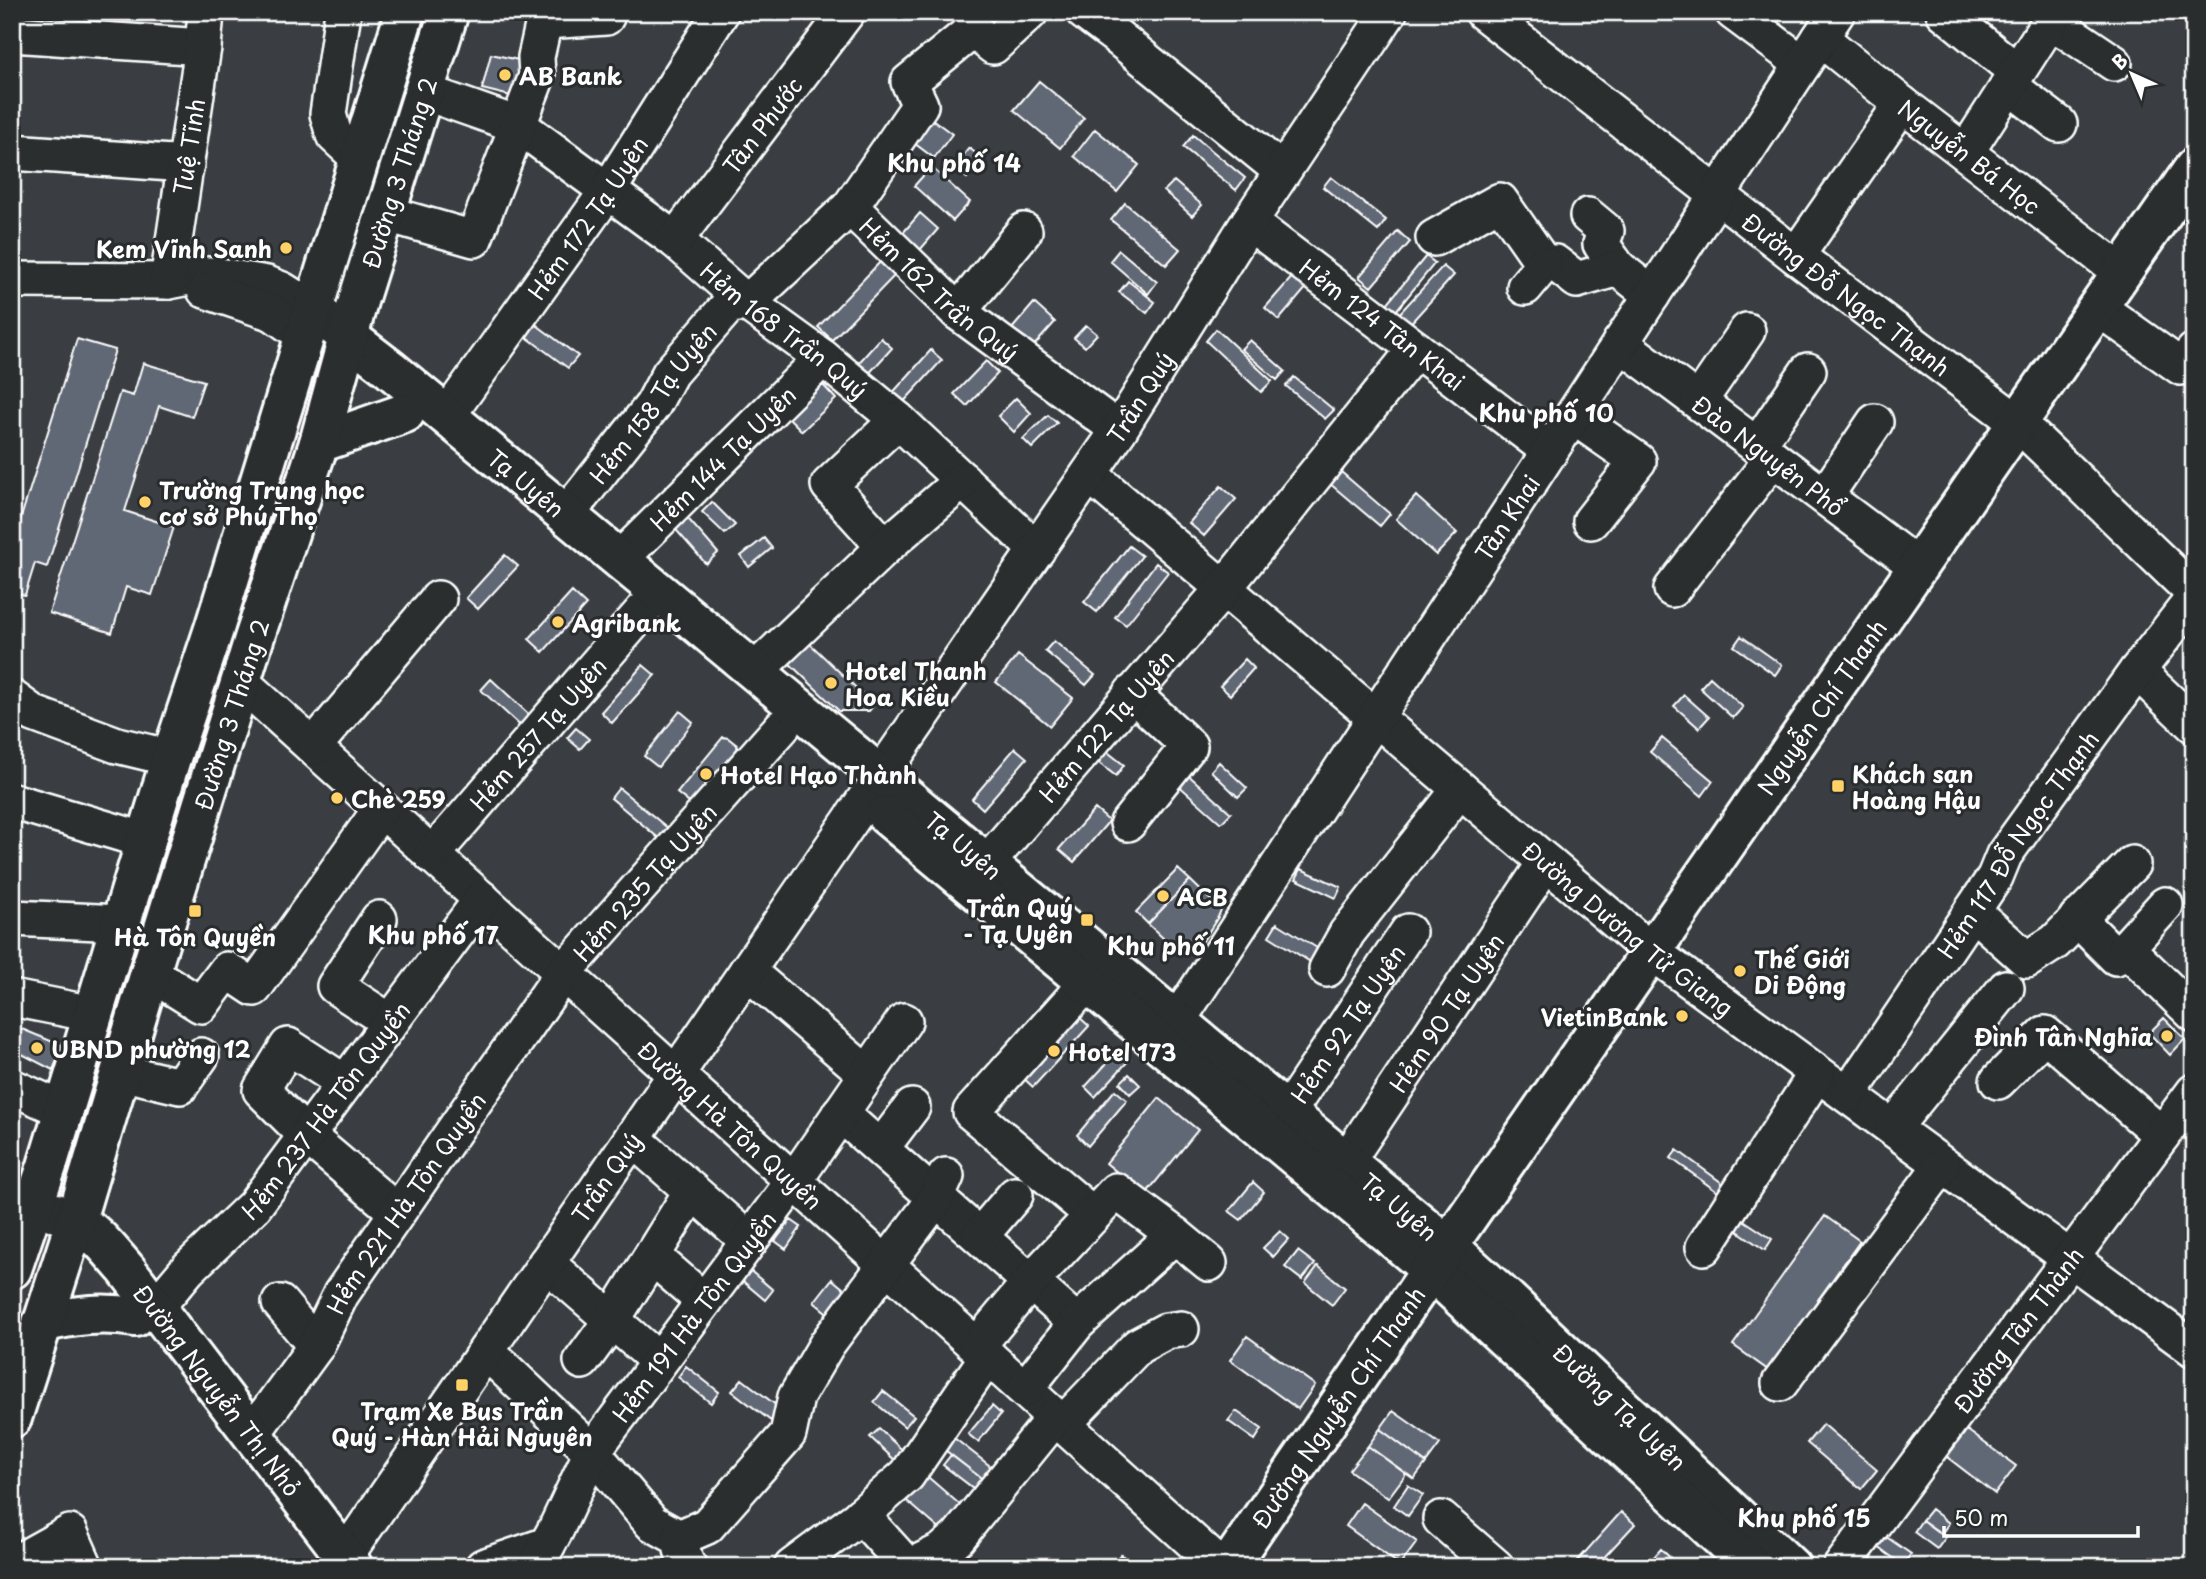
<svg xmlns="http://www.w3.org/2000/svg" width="2206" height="1579" font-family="'Playpen Sans',sans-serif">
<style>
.building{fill:#606775;stroke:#fff;stroke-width:2}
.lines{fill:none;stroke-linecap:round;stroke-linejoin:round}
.minor-casing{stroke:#fff;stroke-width:40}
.major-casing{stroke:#fff;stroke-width:44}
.minor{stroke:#2a2d2e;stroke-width:35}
.major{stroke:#2a2d2e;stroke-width:38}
.poi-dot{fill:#ffd166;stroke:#2a2d2e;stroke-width:2.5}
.labels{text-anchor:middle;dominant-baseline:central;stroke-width:6;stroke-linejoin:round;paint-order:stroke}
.poi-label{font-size:23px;font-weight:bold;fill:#fff;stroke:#2a2d2e;text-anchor:start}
.street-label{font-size:23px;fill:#fff;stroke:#2a2d2e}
.neighbourhood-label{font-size:24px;font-weight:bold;fill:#fff;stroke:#2a2d2e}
</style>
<rect width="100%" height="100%" fill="#3a3e43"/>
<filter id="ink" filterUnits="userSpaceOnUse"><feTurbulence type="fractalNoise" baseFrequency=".0143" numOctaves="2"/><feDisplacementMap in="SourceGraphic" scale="14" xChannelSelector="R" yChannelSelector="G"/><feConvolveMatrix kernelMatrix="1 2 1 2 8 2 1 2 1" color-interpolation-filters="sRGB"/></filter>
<g filter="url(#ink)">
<path class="building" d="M491 54 528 62 519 98 482 89Z
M1039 81 1084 118 1060 148 1014 110Z
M928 116 952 134 934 158 910 140Z
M1095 129 1139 165 1117 192 1074 156Z
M1193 135 1245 178 1236 190 1183 147Z
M969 148 982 158 967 178 954 168Z
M931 167 970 202 953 221 914 186Z
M1331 177 1386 220 1378 231 1323 187Z
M1174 181 1202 205 1192 216 1164 191Z
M1125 203 1180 249 1166 265 1111 220Z
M920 213 938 229 920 250 902 234Z
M1398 231 1410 242 1371 287 1359 277Z
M1119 250 1157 282 1148 294 1110 261Z
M1426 256 1435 263 1391 317 1382 310Z
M882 260 896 274 832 340 818 327Z
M1443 266 1454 275 1408 326 1397 316Z
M1299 269 1313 280 1279 320 1265 308Z
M1128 281 1155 302 1147 313 1119 292Z
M1034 303 1055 322 1032 348 1011 330Z
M530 320 578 356 568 368 521 333Z
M1086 325 1097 334 1085 347 1074 338Z
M1216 329 1272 381 1261 392 1206 341Z
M881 338 892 348 865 378 854 368Z
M77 339 115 350 47 567 35 563 25 595 12 592V546Z
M1250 340 1285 371 1277 380 1241 349Z
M931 350 942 360 899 407 889 397Z
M986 361 998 373 967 406 954 394Z
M143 363 204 381 192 417 159 406 125 511 174 527 152 595 126 587 112 633 49 613 120 392 133 396Z
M1294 377 1334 410 1325 419 1286 386Z
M823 385 836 399 802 431 788 417Z
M1016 398 1031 413 1014 432 998 416Z
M1048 415 1057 423 1032 448 1023 439Z
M1340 471 1390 514 1380 526 1329 483Z
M1221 486 1236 499 1204 536 1189 523Z
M1416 496 1457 533 1436 555 1396 519Z
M712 502 735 525 725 534 702 512Z
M683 513 718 553 706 564 670 523Z
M764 538 772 548 749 567 741 556Z
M1129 546 1142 556 1097 612 1084 602Z
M505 555 518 566 478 609 466 598Z
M1156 563 1168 572 1126 625 1115 617Z
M572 592 586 605 543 652 529 639Z
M1741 636 1782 665 1775 675 1734 646Z
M803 637 874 705 869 711H839L787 661Z
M1054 641 1095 675 1086 685 1045 651Z
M1018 655 1073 698 1050 726 996 682Z
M1245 659 1254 668 1230 695 1220 686Z
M643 665 655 675 612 723 601 712Z
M1710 677 1743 707 1733 718 1700 688Z
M491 679 535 720 525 730 481 690Z
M1684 695 1709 717 1699 728 1674 706Z
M680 711 693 722 658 767 644 756Z
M576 728 589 739 580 749 567 738Z
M723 737 728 738 737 745 738 753 693 806 677 793Z
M1662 738 1713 781 1702 796 1650 752Z
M1100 746 1124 765 1116 776 1091 757Z
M1015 748 1027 758 983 809 972 799Z
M1219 762 1247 788 1238 797 1211 771Z
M1186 773 1231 813 1221 823 1177 784Z
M619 788 670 830 662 841 611 798Z
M1095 809 1109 821 1074 862 1059 849Z
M1178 869 1190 880 1148 924 1136 912Z
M1301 869 1341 887 1336 898 1296 879Z
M1190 880 1221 910 1218 917 1199 947 1193 952 1179 953 1148 924Z
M1277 923 1325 953 1317 966 1269 936Z
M1076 1014 1089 1026 1033 1087 1020 1075Z
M2164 1018 2185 1039 2170 1055 2149 1033Z
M12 1025 63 1046 53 1070 12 1049Z
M1119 1050 1130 1059 1095 1097 1085 1087Z
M1129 1074 1140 1085 1130 1094 1120 1083Z
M1115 1090 1127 1100 1088 1146 1077 1135Z
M1159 1098 1198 1130 1145 1195 1106 1163Z
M1677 1150 1725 1185 1719 1193 1671 1158Z
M1253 1182 1264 1192 1241 1220 1229 1211Z
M1736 1215 1772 1239 1765 1250 1729 1225Z
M1825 1216 1860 1241 1768 1370 1733 1345Z
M791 1220 801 1227 786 1249 775 1241Z
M1280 1231 1289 1239 1273 1257 1263 1248Z
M1298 1251 1315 1264 1302 1280 1285 1267Z
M1318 1266 1345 1288 1332 1305 1305 1283Z
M747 1268 773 1290 765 1300 739 1278Z
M832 1279 850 1294 832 1317 814 1302Z
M1247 1336 1315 1385 1298 1409 1230 1360Z
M686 1366 719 1392 711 1403 678 1377Z
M742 1379 781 1409 771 1421 732 1391Z
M883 1391 914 1416 905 1427 874 1402Z
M992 1406 1001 1414 978 1442 968 1434Z
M1236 1411 1262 1429 1255 1440 1228 1421Z
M1393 1411 1440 1444 1426 1463 1380 1429Z
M1823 1424 1877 1470 1861 1489 1807 1443Z
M879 1429 908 1455 899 1464 870 1437Z
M1380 1429 1426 1463 1414 1479 1368 1446Z
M1967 1430 2016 1466 1995 1494 1947 1457Z
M945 1431 994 1469 985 1481 936 1443Z
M1368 1446 1406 1474 1388 1498 1349 1470Z
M951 1455 985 1481 977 1491 943 1465Z
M921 1471 965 1509 944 1533 900 1495Z
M1408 1485 1423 1495 1408 1516 1394 1506Z
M1362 1503 1417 1542 1400 1565 1346 1526Z
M1931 1509 1949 1523 1941 1534 1922 1520Z
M1621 1512 1635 1524 1595 1567H1572Z
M1922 1520 1946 1537 1937 1549 1914 1532Z
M1885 1536 1911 1554 1903 1565 1878 1547Z
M1661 1549 1680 1567H1645Z
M1121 1554 1134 1567H1115L1112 1563Z"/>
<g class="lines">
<g class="minor-casing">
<g id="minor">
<path d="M343 12 328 114 334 135 359 158"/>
<path id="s1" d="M1030 12 993 46 973 30 909 82 920 105 850 207 958 312 1119 430"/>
<path d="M1084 12 1116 36 1282 171"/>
<path id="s2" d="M1483 12 1796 256 2017 422 2194 593"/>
<path d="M1733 12 1803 64"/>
<path d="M1944 12 2017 72"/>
<path d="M2050 20 2114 63"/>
<path d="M545 21 606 17 608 12"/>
<path d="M12 34 203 47"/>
<path id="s3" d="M1820 38 1902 104 2121 272"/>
<path d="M2008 85 2059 124"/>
<path id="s4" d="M424 92 518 125 675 240 747 303 823 358 898 420 1037 550"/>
<path d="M12 152 186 164"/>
<path d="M1966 152 2056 12"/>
<path d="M387 214 474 239 537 76 536 57 546 12"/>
<path d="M1588 216 1606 231 1601 244 1618 268"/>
<path id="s5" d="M1249 222 1550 451"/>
<path d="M1434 238 1500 201 1544 264 1555 263 1577 280 1618 268 1652 295"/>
<path id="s6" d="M675 240 847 12"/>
<path d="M1796 256 1902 104"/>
<path d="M12 280 168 281 199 275H213L267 284 282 290 312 309"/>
<path id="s7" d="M168 281 203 47 206 12"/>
<path d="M1525 287 1544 264"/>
<path d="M205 290 273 313 304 335"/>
<path d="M2097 307 2181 367 2194 351"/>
<path d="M958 312 1024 231"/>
<path id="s8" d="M1620 343 1917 566"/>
<path d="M1699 401 1747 331"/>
<path id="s9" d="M447 416 607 192 721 12"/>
<path d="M1573 416 1638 461 1591 521"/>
<path d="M1757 446 1808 371"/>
<path id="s10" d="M1089 474 1652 952 2194 1349"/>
<path d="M1825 496 1875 422"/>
<path id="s11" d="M566 515 653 405 670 373 729 305 747 303 850 207"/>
<path d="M885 547 829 485 898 420"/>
<path id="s12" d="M620 559 823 358"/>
<path d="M1672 589 1773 458"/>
<path d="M755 671 885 547 963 480"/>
<path d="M2137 671 2194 725"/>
<path id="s13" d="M241 682 1221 1567"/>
<path d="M12 698 34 714 117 745 171 758"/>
<path d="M313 747 438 599"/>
<path id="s14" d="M881 775 1119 430 1249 222 1389 12"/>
<path d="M12 801 147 841"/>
<path d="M1128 823 1189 746 1132 693"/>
<path id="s15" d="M432 855 643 611"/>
<path id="s16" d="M987 863 1224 588 1416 349"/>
<path d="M1972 911 2027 960 2055 942 2132 864"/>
<path d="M12 918 121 923"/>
<path d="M2077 918 2116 957 2126 948 2194 1014"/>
<path d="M379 919 335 986 390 1022"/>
<path d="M2126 948 2165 905"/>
<path d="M1327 969 1347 933 1460 789"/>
<path d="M747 971 867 1074"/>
<path d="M150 973 201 1005 227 970 254 988 381 809"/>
<path d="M1087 983 971 1112 1093 1215"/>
<path d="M12 998 93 1014"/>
<path id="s17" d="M1177 1021 1837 12"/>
<path d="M120 1072 180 1086 201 1056"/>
<path d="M1998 1081 2045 1034 2162 1135"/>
<path d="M345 1083 288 1046 261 1090 306 1135 397 1212"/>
<path d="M12 1087 64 1110"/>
<path id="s18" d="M1848 1095 1995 877 2004 855 2137 671 2194 598"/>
<path d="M840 1113 1077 1323"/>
<path id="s19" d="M1287 1113 1408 932"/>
<path d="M1893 1128 2006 988"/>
<path d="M632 1138 749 1241"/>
<path d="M881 1148 912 1107"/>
<path id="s20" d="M1346 1162 1546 862"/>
<path d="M980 1236 1015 1195"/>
<path d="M1704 1247 1817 1073"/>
<path d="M653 1257 704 1301"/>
<path d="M546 1263 659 1361"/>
<path d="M280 1303 316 1346"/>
<path id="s21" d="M155 1308 188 1269 254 1206 482 899"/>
<path d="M977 1346 1031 1281 1116 1191 1175 1235"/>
<path d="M486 1351 592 1452 652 1523 679 1538 686 1564 689 1567"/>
<path d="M582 1361 612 1320 692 1191"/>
<path d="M1780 1383 1942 1165"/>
<path d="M1025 1389 1077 1323 1175 1235 1209 1263"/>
<path d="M1063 1424 1138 1346 1166 1331 1181 1329"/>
<path id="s22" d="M252 1434 316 1346 341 1294 563 973 782 727"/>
<path d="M861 1515 908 1567"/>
<path d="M1441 1519 1496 1567"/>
<path d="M679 1538 707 1526 788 1434 796 1397 827 1344 936 1198 946 1176"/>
<path id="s23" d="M345 1556 866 798"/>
<path d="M16 1563 70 1533 85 1567"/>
<path d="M483 1567 547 1545"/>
<path id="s24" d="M535 1567 556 1529 592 1452 794 1181 904 1021"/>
<path d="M792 1567 858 1518 907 1475 988 1356"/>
<path d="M910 1567 942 1551 958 1537 1055 1417"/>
<path id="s25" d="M1841 1567 2194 1092"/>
</g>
</g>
<g class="major-casing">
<g id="major">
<path id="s26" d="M312 309 390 369 1449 1247 1508 1300 1791 1567"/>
<path d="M319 443 405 413"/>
<path d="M886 815 1431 1270 1752 1567"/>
<path id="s27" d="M56 1213C92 1225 102 1242 126 1269L353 1567"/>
<path d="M12 1269 47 1166 171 758 214 629 405 12"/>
<path d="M42 1323C74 1315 102 1312 135 1317"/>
<path id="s28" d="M12 1418 76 1220 150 973 254 639 319 443 358 301 449 12"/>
<path id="s29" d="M1228 1567 1431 1270 2194 168"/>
</g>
</g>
<use href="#minor" class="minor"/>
<use href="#major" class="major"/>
</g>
</g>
<g class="poi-dot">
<circle cx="505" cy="75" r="7"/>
<circle cx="286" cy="248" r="7"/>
<circle cx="145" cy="502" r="7"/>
<circle cx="558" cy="622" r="7"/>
<circle cx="831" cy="683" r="7"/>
<circle cx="706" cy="774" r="7"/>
<rect x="1831" y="779" width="14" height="14" rx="3.5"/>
<circle cx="337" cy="798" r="7"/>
<circle cx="1163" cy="896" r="7"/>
<rect x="188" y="904" width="14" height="14" rx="3.5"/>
<rect x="1080" y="913" width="14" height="14" rx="3.5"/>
<circle cx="1740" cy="971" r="7"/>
<circle cx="1682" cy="1016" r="7"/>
<circle cx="2167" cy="1036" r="7"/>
<circle cx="37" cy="1048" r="7"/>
<circle cx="1054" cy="1051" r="7"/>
<rect x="455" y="1378" width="14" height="14" rx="3.5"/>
</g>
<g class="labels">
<g class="poi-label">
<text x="519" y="75">AB Bank</text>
<text x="272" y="248" text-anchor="end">Kem Vĩnh Sanh</text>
<text x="159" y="489">Trường Trung học<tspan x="159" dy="26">cơ sở Phú Thọ</tspan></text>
<text x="572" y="622">Agribank</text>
<text x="845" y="670">Hotel Thanh<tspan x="845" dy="26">Hoa Kiều</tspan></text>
<text x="1852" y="773">Khách sạn<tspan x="1852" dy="26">Hoàng Hậu</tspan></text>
<text x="720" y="774">Hotel Hạo Thành</text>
<text x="351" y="798">Chè 259</text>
<text x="1177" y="896">ACB</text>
<text x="1073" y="907" text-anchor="end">Trần Quý<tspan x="1073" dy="26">- Tạ Uyên</tspan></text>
<text x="195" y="936" text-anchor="middle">Hà Tôn Quyền</text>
<text x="1754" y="958">Thế Giới<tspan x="1754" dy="26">Di Động</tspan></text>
<text x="1668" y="1016" text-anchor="end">VietinBank</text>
<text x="2153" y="1036" text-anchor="end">Đình Tân Nghĩa</text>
<text x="51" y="1048">UBND phường 12</text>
<text x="1068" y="1051">Hotel 173</text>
<text x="462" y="1410" text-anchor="middle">Trạm Xe Bus Trần<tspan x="462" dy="26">Quý - Hàn Hải Nguyên</tspan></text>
</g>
<g class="street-label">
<text stroke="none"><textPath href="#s6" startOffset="144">Tân Phước</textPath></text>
<text stroke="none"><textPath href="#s7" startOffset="136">Tuệ Tĩnh</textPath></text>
<text stroke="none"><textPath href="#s3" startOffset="191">Nguyễn Bá Học</textPath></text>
<text stroke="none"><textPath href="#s28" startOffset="1304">Đường 3 Tháng 2</textPath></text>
<text stroke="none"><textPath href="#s9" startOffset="243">Hẻm 172 Tạ Uyên</textPath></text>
<text stroke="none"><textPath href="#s1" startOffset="429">Hẻm 162 Trần Quý</textPath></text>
<text stroke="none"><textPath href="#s2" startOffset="460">Đường Đỗ Ngọc Thạnh</textPath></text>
<text stroke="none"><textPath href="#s5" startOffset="168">Hẻm 124 Tân Khai</textPath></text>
<text stroke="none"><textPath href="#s4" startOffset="436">Hẻm 168 Trần Quý</textPath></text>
<text stroke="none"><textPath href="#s14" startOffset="458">Trần Quý</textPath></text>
<text stroke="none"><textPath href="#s11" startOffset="142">Hẻm 158 Tạ Uyên</textPath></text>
<text stroke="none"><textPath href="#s8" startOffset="186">Đào Nguyên Phổ</textPath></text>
<text stroke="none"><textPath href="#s12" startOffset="144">Hẻm 144 Tạ Uyên</textPath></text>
<text stroke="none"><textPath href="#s26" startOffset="276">Tạ Uyên</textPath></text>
<text stroke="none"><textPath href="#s17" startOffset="602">Tân Khai</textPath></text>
<text stroke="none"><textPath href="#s29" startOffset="1045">Nguyễn Chí Thanh</textPath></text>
<text stroke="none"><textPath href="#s28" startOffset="737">Đường 3 Tháng 2</textPath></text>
<text stroke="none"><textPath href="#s16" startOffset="182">Hẻm 122 Tạ Uyên</textPath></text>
<text stroke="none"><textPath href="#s15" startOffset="161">Hẻm 257 Tạ Uyên</textPath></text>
<text stroke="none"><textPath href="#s18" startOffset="303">Hẻm 117 Đỗ Ngọc Thạnh</textPath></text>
<text stroke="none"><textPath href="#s26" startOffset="844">Tạ Uyên</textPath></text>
<text stroke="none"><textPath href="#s22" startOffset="679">Hẻm 235 Tạ Uyên</textPath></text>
<text stroke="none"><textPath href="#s10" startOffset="705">Đường Dương Tử Giang</textPath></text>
<text stroke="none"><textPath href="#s20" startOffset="180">Hẻm 90 Tạ Uyên</textPath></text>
<text stroke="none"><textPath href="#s19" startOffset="108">Hẻm 92 Tạ Uyên</textPath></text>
<text stroke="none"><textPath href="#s21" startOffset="262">Hẻm 237 Hà Tôn Quyền</textPath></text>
<text stroke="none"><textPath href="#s13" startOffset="660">Đường Hà Tôn Quyền</textPath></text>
<text stroke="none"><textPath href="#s23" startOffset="460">Trần Quý</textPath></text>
<text stroke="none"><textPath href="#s22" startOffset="278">Hẻm 221 Hà Tôn Quyền</textPath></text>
<text stroke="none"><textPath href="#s26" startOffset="1410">Tạ Uyên</textPath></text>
<text stroke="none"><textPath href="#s24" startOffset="298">Hẻm 191 Hà Tôn Quyền</textPath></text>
<text stroke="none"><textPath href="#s25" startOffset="296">Đường Tân Thành</textPath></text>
<text stroke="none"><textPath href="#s27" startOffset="243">Đường Nguyễn Thị Nhỏ</textPath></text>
<text stroke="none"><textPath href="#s29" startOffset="194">Đường Nguyễn Chí Thanh</textPath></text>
<text stroke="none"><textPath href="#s26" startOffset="1708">Đường Tạ Uyên</textPath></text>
</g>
<g class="neighbourhood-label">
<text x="954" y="162">Khu phố 14</text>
<text x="1546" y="412">Khu phố 10</text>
<text x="433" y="934">Khu phố 17</text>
<text x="1171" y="945">Khu phố 11</text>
<text x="1804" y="1517">Khu phố 15</text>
</g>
</g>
<rect width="2206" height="1579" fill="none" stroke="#2a2d2e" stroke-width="42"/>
<rect x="21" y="21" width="2164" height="1537" fill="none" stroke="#fff" stroke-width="2.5" filter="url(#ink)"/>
<g transform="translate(2132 74) rotate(316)" stroke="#2a2d2e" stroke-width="5" paint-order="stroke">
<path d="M0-5L12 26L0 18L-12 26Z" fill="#ffffff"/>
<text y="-10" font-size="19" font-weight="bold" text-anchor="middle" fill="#ffffff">B</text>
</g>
<path d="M1944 1526v10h194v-10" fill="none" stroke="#ffffff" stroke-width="3.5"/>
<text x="1954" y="1526" font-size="21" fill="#ffffff" stroke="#2a2d2e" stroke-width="5" paint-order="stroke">50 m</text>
</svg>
